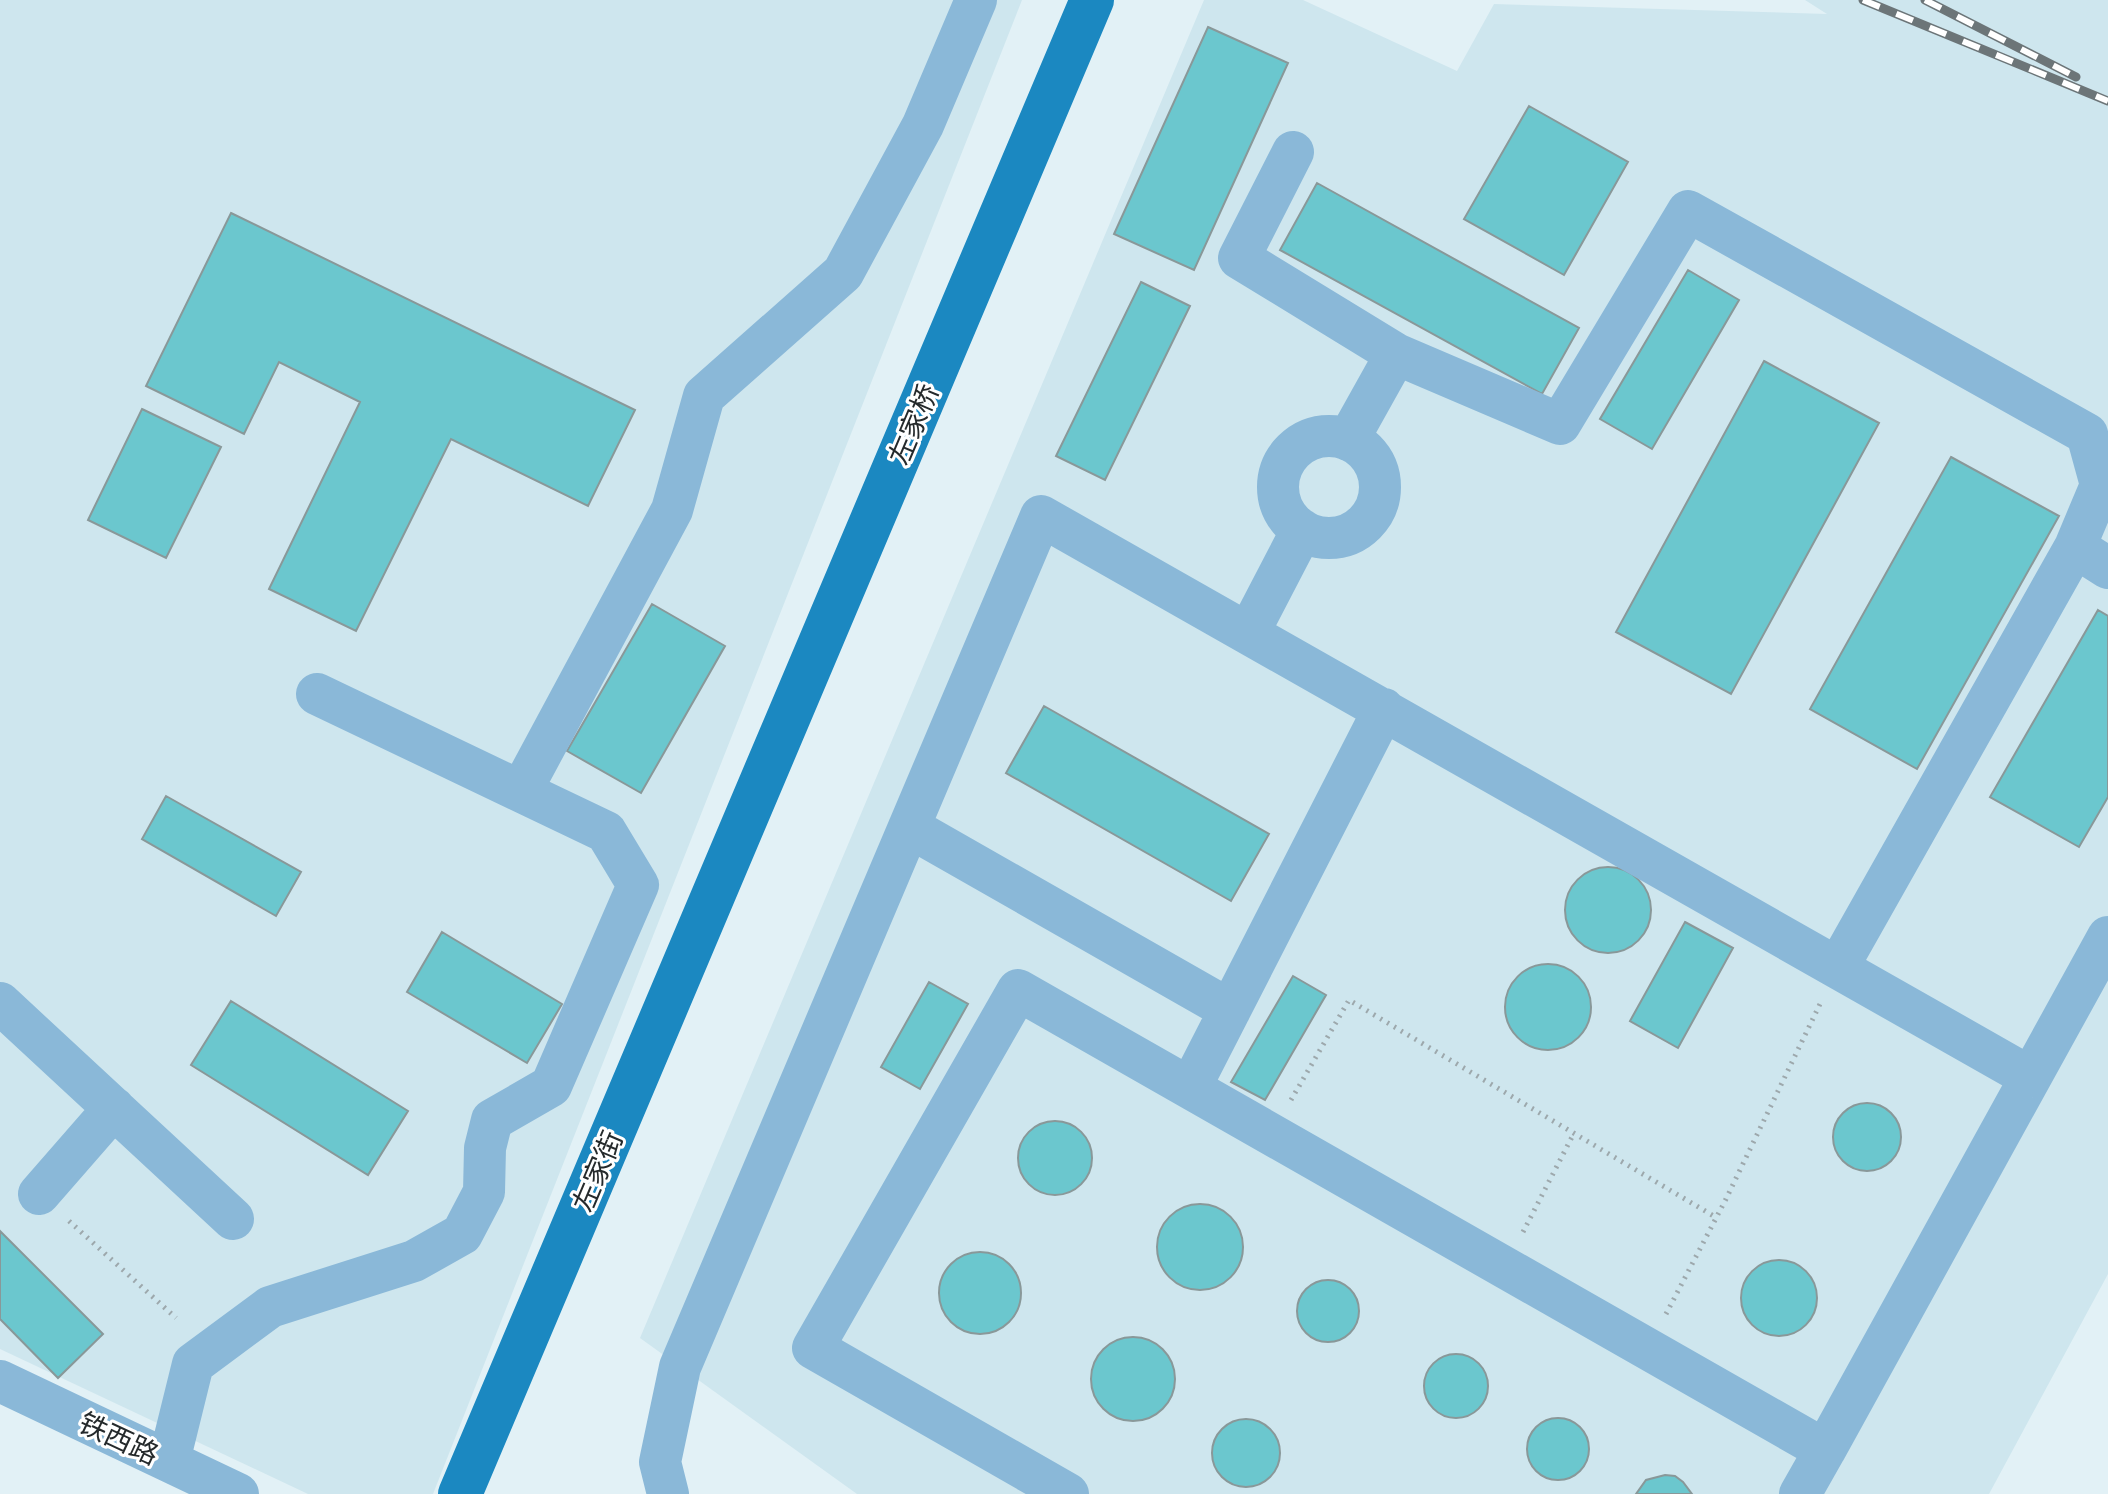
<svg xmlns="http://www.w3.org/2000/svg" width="2108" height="1494" font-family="'PT Sans Narrow','Noto Sans SC',sans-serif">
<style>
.built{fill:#cee6ee}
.building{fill:#6bc7ce;stroke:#899899;stroke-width:2}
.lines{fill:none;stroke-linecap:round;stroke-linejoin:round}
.path{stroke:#9da8ac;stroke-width:5;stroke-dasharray:2 6;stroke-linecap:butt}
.minor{stroke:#8ab8d8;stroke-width:42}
.major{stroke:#1b88c1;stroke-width:44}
.rail-casing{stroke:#6c7578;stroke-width:9}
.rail{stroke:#fff;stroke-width:6;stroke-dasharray:18;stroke-linecap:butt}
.labels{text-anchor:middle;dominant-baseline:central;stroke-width:6;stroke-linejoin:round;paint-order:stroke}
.street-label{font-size:28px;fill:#252a2c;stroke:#fff}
</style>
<rect width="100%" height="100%" fill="#e2f1f6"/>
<path class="built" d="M0 0H1022L433 1494H308L0 1349Z
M1204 0H1303L1457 71 1494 4 1827 14 1805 0H2108V1274L1989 1494H857L640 1338Z"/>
<path class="building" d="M1208 27 1288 63 1194 270 1114 234Z
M1529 106 1628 162 1564 275 1464 219Z
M1317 183 1579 328 1542 394 1280 250Z
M231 213 635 410 588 506 451 439 356 631 269 589 360 402 279 362 244 434 146 386Z
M1688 270 1739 300 1652 449 1600 419Z
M1141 282 1190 306 1105 480 1056 456Z
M1764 361 1879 423 1731 694 1616 632Z
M142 409 221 447 166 558 88 520Z
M1951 457 2059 516 1917 769 1810 709Z
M652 604 725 646 641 793 567 751Z
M2098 610 2108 616V797L2079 847 1990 797Z
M1044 706 1269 834 1231 901 1006 773Z
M166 796 301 872 276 916 142 839Z
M1565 910a43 43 0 1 1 86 0a43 43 0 1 1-86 0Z
M1685 922 1733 948 1678 1048 1630 1021Z
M442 932 562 1004 527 1063 407 992Z
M1505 1007a43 43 0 1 1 86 0a43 43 0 1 1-86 0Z
M1293 976 1326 995 1265 1100 1231 1082Z
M929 982 968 1004 920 1089 881 1067Z
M231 1001 408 1111 368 1175 191 1065Z
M1833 1137a34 34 0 1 1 68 0a34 34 0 1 1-68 0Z
M1018 1158a37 37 0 1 1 74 0a37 37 0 1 1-74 0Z
M1157 1247a43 43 0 1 1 86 0a43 43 0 1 1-86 0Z
M0 1231 103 1334 58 1378 0 1319Z
M939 1293a41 41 0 1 1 82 0a41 41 0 1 1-82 0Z
M1741 1298a38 38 0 1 1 76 0a38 38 0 1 1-76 0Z
M1297 1311a31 31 0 1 1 62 0a31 31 0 1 1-62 0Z
M1091 1379a42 42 0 1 1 84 0a42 42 0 1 1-84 0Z
M1424 1386a32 32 0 1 1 64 0a32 32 0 1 1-64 0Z
M1527 1449a31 31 0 1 1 62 0a31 31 0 1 1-62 0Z
M1212 1453a34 34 0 1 1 68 0a34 34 0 1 1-68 0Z
M1665 1475 1675 1476 1683 1482 1692 1494H1636L1646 1480Z"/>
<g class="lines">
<path class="path" d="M1291 1100 1349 1000 1717 1218
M69 1221 176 1318
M1523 1232 1574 1133
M1666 1314 1726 1199 1820 1004"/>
<path class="minor" d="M1293 152 1239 258 1396 354
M1278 487a51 51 0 1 1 102 0a51 51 0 1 1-102 0Z
M1348 440 1396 354 1560 424 1688 211 2087 434 2101 485 2075 547
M1249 632 1302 530
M521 791 672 510 704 396 843 273 923 125 976 0
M909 827 1230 1010
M1838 967 2075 547 2108 568
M0 1003 233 1219
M1190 1088 1384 709
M39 1194 114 1108
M0 1381 238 1494
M1825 1450 2108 937
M169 1461 193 1364 270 1307 414 1261 462 1234 484 1192 485 1148 492 1120 551 1086 638 885 606 832 317 694
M668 1494 660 1462 680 1367 1041 516 2030 1077
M1068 1494 813 1348 1018 990 1825 1450 1800 1494"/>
<path class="major" d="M460 1494 1092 0"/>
<g class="rail-casing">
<path id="rail" d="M1863 0 2108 101
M1925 0 2076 77"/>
</g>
<use href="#rail" class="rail"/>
</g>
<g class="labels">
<g class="street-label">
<text transform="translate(913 424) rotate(-67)">左家桥</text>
<text transform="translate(597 1171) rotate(-67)">左家街</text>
<text transform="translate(119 1438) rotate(25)">铁西路</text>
</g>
</g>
</svg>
